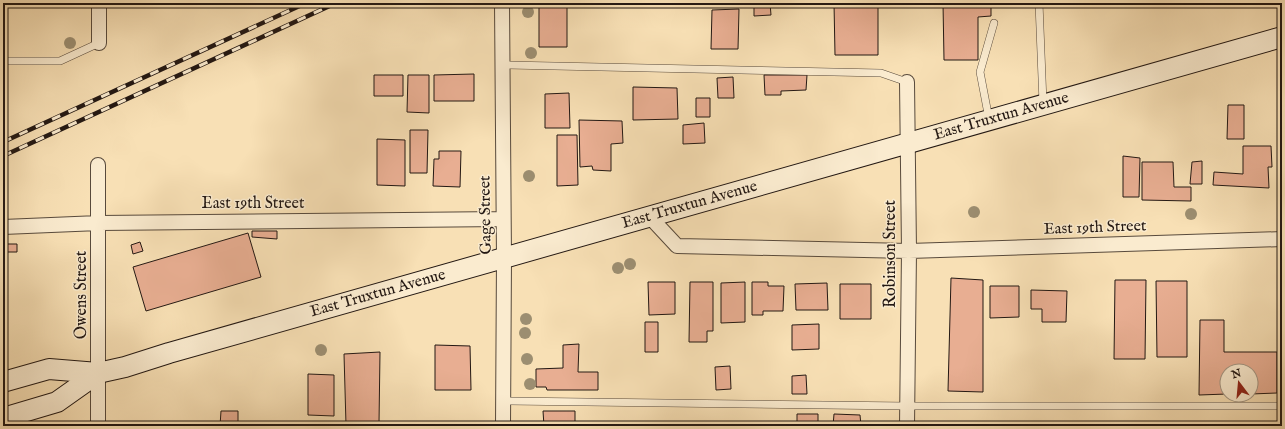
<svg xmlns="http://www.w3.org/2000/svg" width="1285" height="429" font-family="'IM FELL English',serif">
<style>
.building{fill:#e8ae92;stroke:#231813}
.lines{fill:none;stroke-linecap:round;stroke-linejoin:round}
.service-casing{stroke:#584a3c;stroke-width:8}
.minor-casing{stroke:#584a3c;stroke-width:16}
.secondary-casing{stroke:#231813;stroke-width:22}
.service{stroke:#faebcf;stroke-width:7}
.minor{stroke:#faebcf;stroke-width:14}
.secondary{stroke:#faebcf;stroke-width:20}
.rail-casing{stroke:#231813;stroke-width:4.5}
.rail{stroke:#faebcf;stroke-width:3;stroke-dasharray:9;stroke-linecap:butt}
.tree{fill:#9c8e71}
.labels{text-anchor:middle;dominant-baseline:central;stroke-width:3;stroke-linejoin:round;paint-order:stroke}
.street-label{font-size:16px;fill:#231813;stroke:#faebcf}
</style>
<rect width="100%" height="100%" fill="#f8e0b5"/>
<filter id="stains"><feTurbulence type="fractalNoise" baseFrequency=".005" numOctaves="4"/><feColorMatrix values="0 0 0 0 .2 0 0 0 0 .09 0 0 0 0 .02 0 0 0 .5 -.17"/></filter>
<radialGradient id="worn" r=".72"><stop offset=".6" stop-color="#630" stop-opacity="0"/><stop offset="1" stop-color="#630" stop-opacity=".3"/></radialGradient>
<path class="building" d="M539 3H567V47H539Z
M754 3H770L771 15 754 16Z
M834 3H878V55H835Z
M943 3H991V16L978 17V60H944Z
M1125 3H1165V6H1125Z
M739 9 738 49H711L712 10Z
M474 74V101H434V75Z
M374 75H403V96H374Z
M408 75H429V113L407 112Z
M764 75H807L806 90 781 91V95H765Z
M733 77 734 98H718L717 78Z
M633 87 677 88 678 119 633 120Z
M569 93 570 128H545V94Z
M696 98H710V117H696Z
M1228 105H1244V139H1227Z
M579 120 622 121 623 143 611 144V171L593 170 592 166 580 167Z
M704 123 705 143 683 144V125Z
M410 130H428L427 173H410Z
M557 135H577L578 185 557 186Z
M377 139 405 140V186L377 185Z
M1243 146H1271L1272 167H1268L1269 188 1213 185 1214 172 1243 174Z
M439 151H461L460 187 433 186 434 159H439Z
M1123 156 1140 158 1139 197H1123Z
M1202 161V184H1190L1192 162Z
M1142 162H1173L1174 187H1191V201L1142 200Z
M252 231H277V239L252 237Z
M248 233 261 277 146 311 133 267Z
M140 242 143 251 133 254 131 245Z
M3 244H17V252H3Z
M951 278 983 280V392L948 391Z
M1115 280H1146L1145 359H1114Z
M1156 281H1187V357H1157Z
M648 282H675V314L649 315Z
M690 282H713V331H707V342H689Z
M745 282V322L721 323V283Z
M752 282H768V286H784L783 311H763V315H752Z
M827 283 828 310H796L795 284Z
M840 284H871V319H840Z
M990 286H1019V317L990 318Z
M1031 290 1067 291 1066 322H1042V309H1031Z
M1200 320H1224V352H1277V393L1251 394V371H1227V394L1199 395Z
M645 322H658V352H645Z
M819 324V349L792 350V325Z
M579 344 578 372H598V390H547L546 387H536V369L563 368V345Z
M435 345 470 346 471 390H435Z
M380 352 379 423 346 425 344 354Z
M730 366 731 389 716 390 715 367Z
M308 374 334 375V416L308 415Z
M806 375 807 394H792V376Z
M221 411H238V426H220Z
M543 411H575V426H544Z
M797 414H818V423H824V426H797Z
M834 414 860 415 861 426H833Z"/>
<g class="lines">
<g class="service-casing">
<path id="service" d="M1039 3 1043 103
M3 61H60L99 43
M503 65 881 73 907 82
M989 119 980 72 994 23
M503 401 907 406H1282"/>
</g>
<g class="minor-casing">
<path id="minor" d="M502 3 504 258 503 426
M99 43V3
M650 217 677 246 909 251 1282 239
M3 227 99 223 503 219
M98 426V165
M907 426 909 251 907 82"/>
</g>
<g class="secondary-casing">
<g id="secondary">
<path id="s1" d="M3 382 49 369 98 373 125 367 169 353 1282 37"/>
<path d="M3 418 57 402 98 373"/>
</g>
</g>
<use href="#service" class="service"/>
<use href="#minor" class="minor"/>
<use href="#secondary" class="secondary"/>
<g class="rail-casing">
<path id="rail" d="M3 142 306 3
M3 156 336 3"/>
</g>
<use href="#rail" class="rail"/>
</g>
<g class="tree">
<circle cx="528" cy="12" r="6"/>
<circle cx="70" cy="43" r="6"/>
<circle cx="531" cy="53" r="6"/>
<circle cx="529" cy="176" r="6"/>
<circle cx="974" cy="212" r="6"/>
<circle cx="1191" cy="214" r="6"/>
<circle cx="630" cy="264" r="6"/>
<circle cx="618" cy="268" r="6"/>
<circle cx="526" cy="319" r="6"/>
<circle cx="525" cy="333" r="6"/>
<circle cx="321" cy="350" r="6"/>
<circle cx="527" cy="359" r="6"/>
<circle cx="530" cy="384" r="6"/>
</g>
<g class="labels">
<g class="street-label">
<text stroke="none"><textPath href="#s1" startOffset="1036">East Truxtun Avenue</textPath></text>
<text x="253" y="204">East 19th Street</text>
<text stroke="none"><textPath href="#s1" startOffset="712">East Truxtun Avenue</textPath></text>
<text transform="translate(486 215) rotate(-91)">Gage Street</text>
<text transform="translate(1095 228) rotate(-2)">East 19th Street</text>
<text transform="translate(891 254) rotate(-90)">Robinson Street</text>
<text stroke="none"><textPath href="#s1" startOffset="388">East Truxtun Avenue</textPath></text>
<text transform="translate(82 295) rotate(-90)">Owens Street</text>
</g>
</g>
<rect width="1285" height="429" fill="none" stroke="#f8e0b5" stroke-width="16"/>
<rect x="4" y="4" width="1277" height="421" fill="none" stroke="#231813" stroke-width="2"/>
<rect x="8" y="8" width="1269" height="413" fill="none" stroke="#231813"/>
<g transform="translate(1239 383) rotate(344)"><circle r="19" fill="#faebcf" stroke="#a49784"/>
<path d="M0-3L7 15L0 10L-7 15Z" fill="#8f2418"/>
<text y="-6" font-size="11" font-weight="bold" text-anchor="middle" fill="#231813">N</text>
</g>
<rect width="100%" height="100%" filter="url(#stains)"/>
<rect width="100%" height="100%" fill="url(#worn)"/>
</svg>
